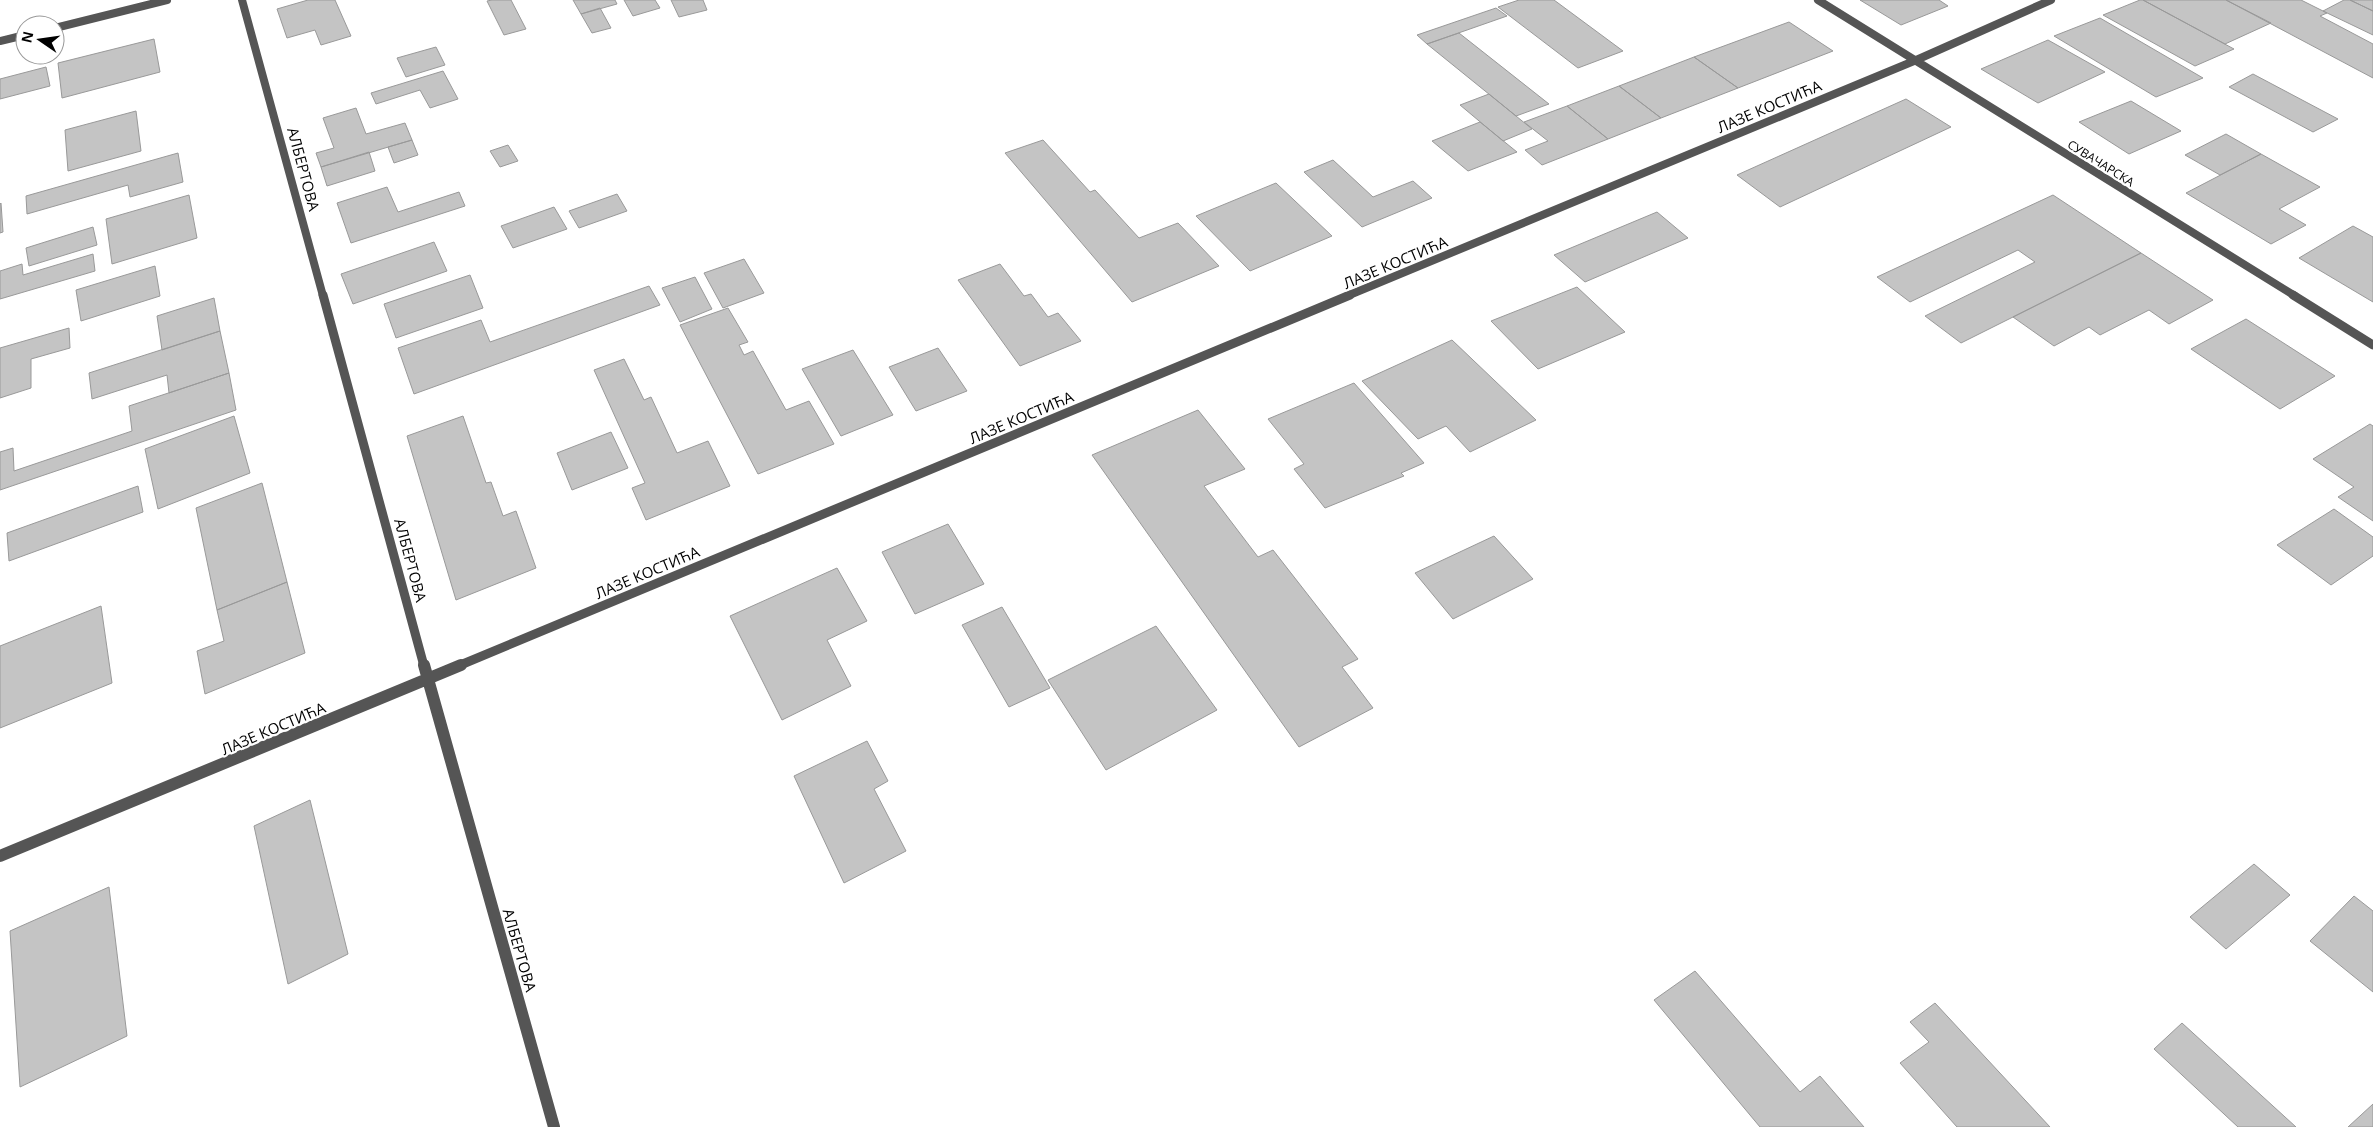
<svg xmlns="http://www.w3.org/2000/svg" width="2373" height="1127" font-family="'Open Sans',sans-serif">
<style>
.building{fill:#c4c4c4;stroke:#999}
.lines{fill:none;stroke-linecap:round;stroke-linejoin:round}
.street-far2{stroke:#555;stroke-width:8}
.street-far1{stroke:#555;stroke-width:9}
.street{stroke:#555;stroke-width:12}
.labels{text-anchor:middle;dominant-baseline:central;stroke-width:4.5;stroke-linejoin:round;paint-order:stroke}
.far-street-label{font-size:12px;fill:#000;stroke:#fff}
.street-label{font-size:15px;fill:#000;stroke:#fff}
</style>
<rect width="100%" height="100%" fill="#fff"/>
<path class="building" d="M308 0H335L351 36 321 45 315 30 287 38 277 9Z
M492 0H511L526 29 504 35 487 1Z
M573 0H615L617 4 581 14Z
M624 0H655L660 8 633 16Z
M671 0H703L707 10 679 17Z
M1519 0H1554L1623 51 1578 68 1498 7Z
M1860 0H1939L1948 6 1901 25Z
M2140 0H2143L2234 49 2195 66 2103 15Z
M2143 0H2226L2271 23 2225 44Z
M2226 0H2301L2327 13 2320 16 2373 44V78Z
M2344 0H2350L2373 11V35L2323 11Z
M2350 0H2373V11Z
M600 8 611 28 592 33 581 14Z
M1496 8 1507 16 1427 44 1417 35Z
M2100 18 2203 78 2156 97 2054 36Z
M1789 22 1833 51 1738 88 1694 57Z
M1459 33 1549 104 1516 116 1427 44Z
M154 39 160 72 62 98 58 63Z
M2048 40 2105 72 2038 103 1981 69Z
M436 47 445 65 406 77 397 58Z
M1694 57 1738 88 1661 118 1619 86Z
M46 67 50 86 0 99V79Z
M443 71 458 99 430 108 420 90 376 104 371 93Z
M2253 74 2338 119 2313 132 2229 87Z
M1619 86 1661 118 1608 139 1567 106Z
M1489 94 1516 116 1532 129 1503 141 1460 105Z
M1906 99 1951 127 1780 207 1737 175Z
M2131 101 2181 131 2129 154 2079 122Z
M1567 106 1608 139 1542 165 1525 150 1548 141 1524 122Z
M356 108 366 134 405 123 412 140 321 167 316 153 334 148 323 118Z
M136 111 141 151 68 171 65 130Z
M1480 122 1517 152 1468 171 1432 141Z
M2226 134 2261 154 2220 175 2185 155Z
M412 140 418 155 394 163 388 147Z
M1043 140 1090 192 1095 190 1139 238 1178 223 1219 266 1132 302 1005 153Z
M508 145 518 161 500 167 490 151Z
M369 152 375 171 327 186 321 167Z
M178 153 183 182 130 197 128 185 27 214 26 196Z
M2261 154 2320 187 2279 209 2306 225 2271 244 2186 193Z
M1333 160 1373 197 1413 181 1432 198 1362 227 1304 172Z
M1276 183 1332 236 1250 271 1196 216Z
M387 187 398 212 459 192 465 206 351 243 337 203Z
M617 194 627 211 579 228 569 211Z
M189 195 197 238 112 264 106 219Z
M2053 195 2141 253 1961 343 1925 316 2035 262 2018 250 1910 302 1877 277Z
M1 203 3 232 0 233V204Z
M554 207 567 229 513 248 501 226Z
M1657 212 1688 238 1585 282 1554 255Z
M2353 226 2373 237V302L2299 258Z
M93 227 97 245 29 266 26 248Z
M434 242 447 271 353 304 341 274Z
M2141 253 2213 300 2169 324 2149 310 2100 335 2089 327 2054 346 2013 317Z
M93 254 95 271 0 299V271L22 264 23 275Z
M744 259 764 293 723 308 704 273Z
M1000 264 1024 296 1031 294 1048 317 1058 313 1081 341 1020 366 958 280Z
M155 266 160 296 81 321 76 290Z
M470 275 483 308 396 338 384 304Z
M695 277 712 309 680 322 662 288Z
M649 286 660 305 414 394 398 348 481 320 490 342Z
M1577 287 1625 332 1538 369 1491 321Z
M214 298 220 331 162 350 157 316Z
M728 308 748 342 739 345 744 355 753 351 786 410 809 401 834 444 758 474 680 325Z
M2246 319 2335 376 2280 409 2191 349Z
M69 328 70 348 31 359V388L0 398V348Z
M220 331 229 373 169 393 167 375 92 399 89 373Z
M1452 340 1536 420 1470 452 1446 426 1418 439 1362 381Z
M938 348 967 391 916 411 889 367Z
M853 350 893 415 841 436 802 369Z
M624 359 644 400 651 397 677 453 708 441 730 486 646 520 632 488 645 483 594 370Z
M229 373 236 410 0 490V452L13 448 14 471 132 431 129 406Z
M1354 383 1424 463 1401 473 1404 476 1325 508 1294 469 1304 464 1268 419Z
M1198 410 1245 469 1204 486 1258 557 1273 550 1358 659 1342 667 1373 708 1299 747 1092 455Z
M234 416 250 473 158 509 145 449Z
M463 416 486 483 491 482 503 516 516 511 536 568 456 600 407 436Z
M2370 424 2373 426V521L2338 497 2354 487 2313 459Z
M611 432 628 468 572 490 557 453Z
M262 483 287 582 217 610 196 508Z
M138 486 143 512 9 561 7 533Z
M2334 509 2373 537V556L2331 585 2277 545Z
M948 524 984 584 915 614 882 552Z
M1494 536 1533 579 1453 619 1415 573Z
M837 568 867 621 827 640 851 686 782 720 730 616Z
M287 582 305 653 205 694 197 651 224 641 217 610Z
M101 606 112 683 0 728V646Z
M1002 607 1050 688 1009 707 962 625Z
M1156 626 1217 710 1106 770 1048 680Z
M867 741 888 781 874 789 906 851 844 883 794 776Z
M310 800 348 954 288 984 254 826Z
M2254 864 2290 895 2226 949 2190 917Z
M109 887 127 1036 20 1087 10 931Z
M2354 896 2373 911V992L2310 941Z
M1695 971 1800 1092 1820 1076 1864 1127H1760L1654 1000Z
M1935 1003 2050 1127H1957L1900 1063 1929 1042 1910 1022Z
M2182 1023 2296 1127H2238L2154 1049Z
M2373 1104V1127H2348Z"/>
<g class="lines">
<path class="street-far2" d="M242 0 323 296
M1818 0 2295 296
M55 28 167 0
M0 41 25 35
M1347 296 1914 61 2051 0"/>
<path class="street-far1" d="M323 295 424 666
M2293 295 2373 345
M458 666 1350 295"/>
<path class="street" d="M424 665 554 1127
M0 856 461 665"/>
</g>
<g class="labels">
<g class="far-street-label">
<text transform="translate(2101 163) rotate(32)">СУВАЧАРСКА</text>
</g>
<g class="street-label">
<text transform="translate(1769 106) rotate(-23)">ЛАЗЕ КОСТИЋА</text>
<text transform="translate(304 169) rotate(75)">АЛБЕРТОВА</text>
<text transform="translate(1395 262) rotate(-23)">ЛАЗЕ КОСТИЋА</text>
<text transform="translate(1021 417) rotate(-23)">ЛАЗЕ КОСТИЋА</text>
<text transform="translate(411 560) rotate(75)">АЛБЕРТОВА</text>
<text transform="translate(647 572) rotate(-23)">ЛАЗЕ КОСТИЋА</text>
<text transform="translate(273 728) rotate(-23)">ЛАЗЕ КОСТИЋА</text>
<text transform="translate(520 950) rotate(74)">АЛБЕРТОВА</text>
</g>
</g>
<g transform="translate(40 40) rotate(283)"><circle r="24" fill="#ffffff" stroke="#999999"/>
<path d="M0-4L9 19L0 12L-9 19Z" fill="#000000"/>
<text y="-8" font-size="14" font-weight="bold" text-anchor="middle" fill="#000000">N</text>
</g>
</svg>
